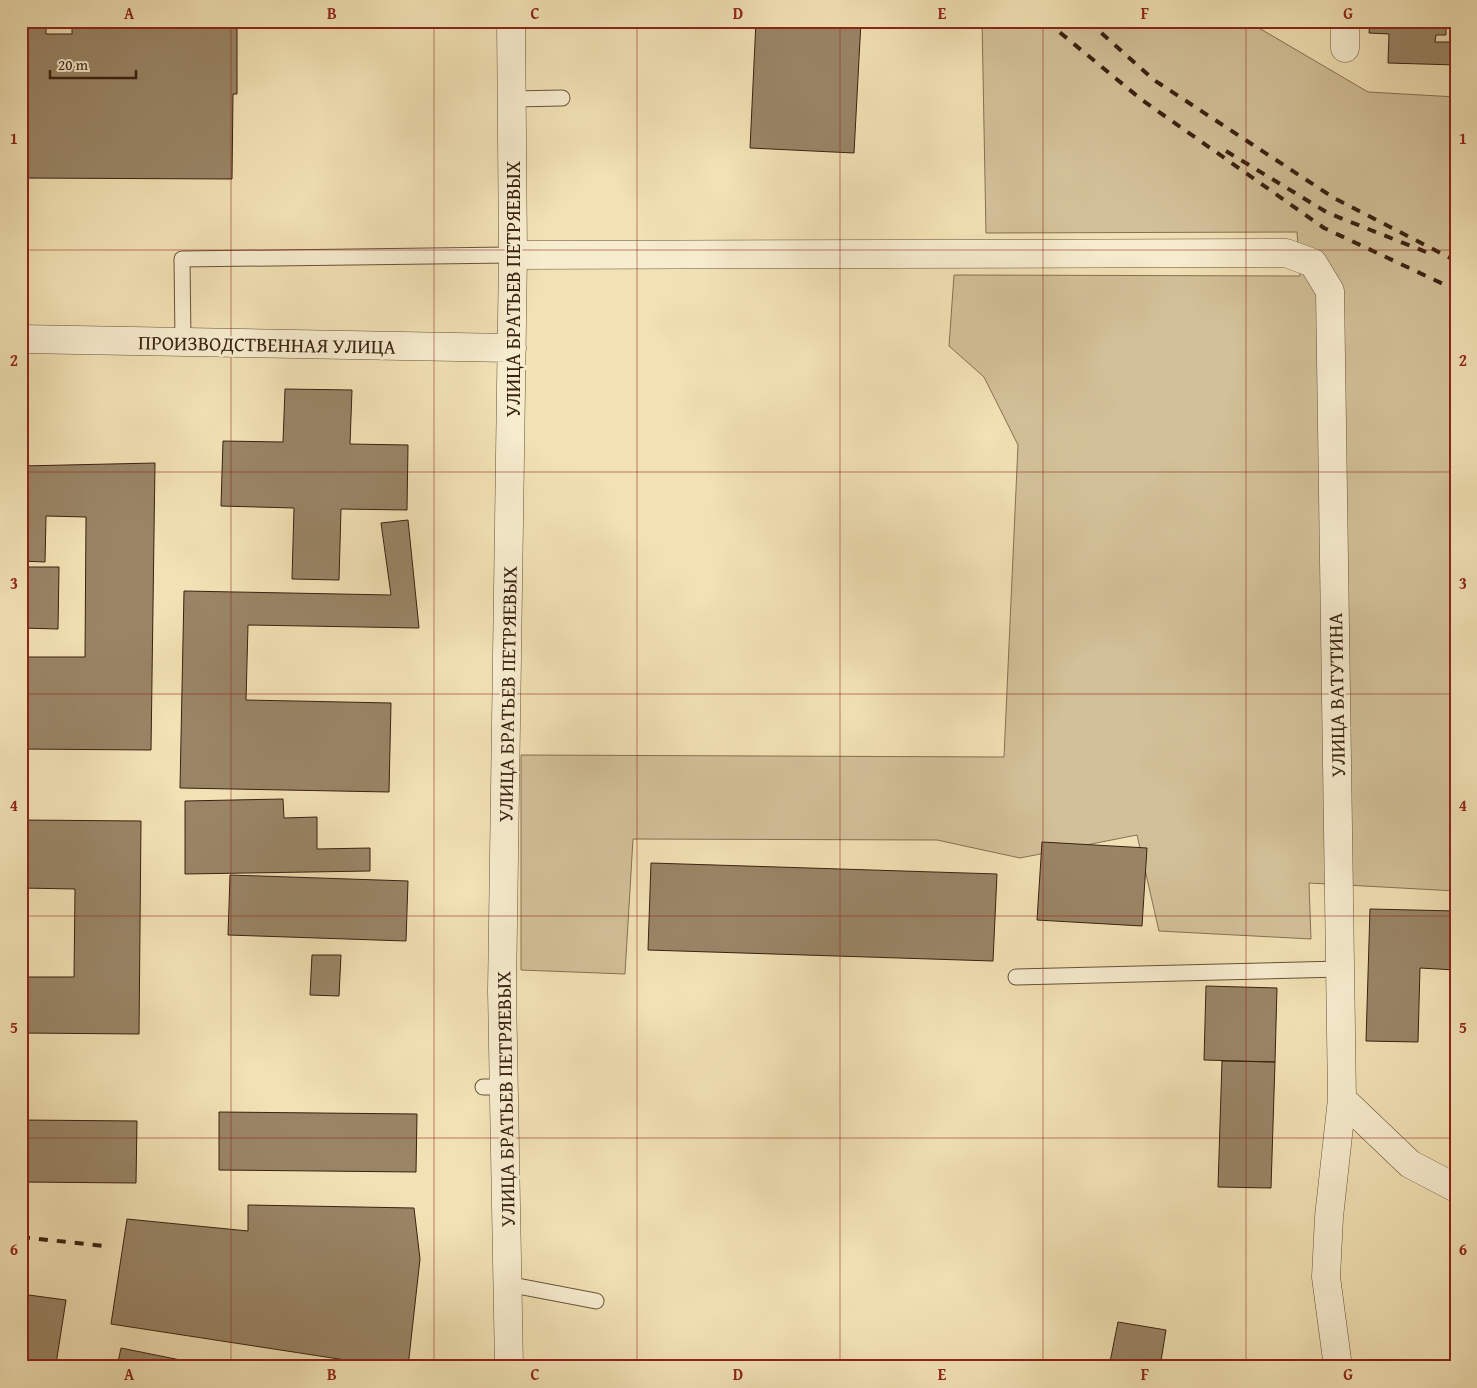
<svg xmlns="http://www.w3.org/2000/svg" width="1477" height="1388" font-family="'Gentium Book Plus',serif">
<style>
.green{fill:#d2c098;stroke:#867055}
.building{fill:#998566;stroke:#3a2112}
.lines{fill:none;stroke-linecap:round;stroke-linejoin:round}
.service-casing{stroke:#68513a;stroke-width:17}
.minor-casing{stroke:#68513a;stroke-width:29}
.service{stroke:#f6ecce;stroke-width:15}
.minor{stroke:#f6ecce;stroke-width:28}
.rail{stroke:#3a2112;stroke-width:4;stroke-dasharray:9 9;stroke-linecap:butt}
.grid{fill:none;stroke:#8f2418;stroke-width:1;stroke-opacity:0.55}
.labels{text-anchor:middle;dominant-baseline:central;stroke-width:5;stroke-linejoin:round;paint-order:stroke}
.street-label{font-size:20px;fill:#3a2112;stroke:#f6ecce}
.neatline{fill:none;stroke:#8f2418;stroke-width:2}
.grid-label{font-size:16px;text-anchor:middle;font-weight:bold;fill:#8f2418}
</style>
<rect width="100%" height="100%" fill="#f1e1b4"/>
<filter id="stains"><feTurbulence type="fractalNoise" baseFrequency=".004" numOctaves="4"/><feColorMatrix values="0 0 0 0 .2 0 0 0 0 .09 0 0 0 0 .02 0 0 0 .5 -.17"/></filter>
<radialGradient id="worn" r=".72"><stop offset=".6" stop-color="#630" stop-opacity="0"/><stop offset="1" stop-color="#630" stop-opacity=".3"/></radialGradient>
<path class="green" d="M982 21H1247L1368 92 1456 97V891L1309 883 1311 939 1159 931 1137 835 1020 858 937 840 633 839 625 974 521 970V755L1004 757 1018 445 984 377 949 346 954 275 1300 276 1297 232 986 233Z"/>
<path class="building" d="M21 21H46V34H72V21H237V94H233L232 179 21 178Z
M756 21H861L854 153 750 148Z
M1370 21H1446V35H1436L1435 42H1456V65L1388 63 1389 34 1369 33Z
M285 389 352 390 350 444 408 445 407 510 341 509 339 580 292 579 294 508 221 506 223 441 283 442Z
M155 463 151 750 21 749V657H85L86 517 46 516 45 562 21 561V466Z
M408 520 419 628 248 625 246 700 391 703 389 792 180 788 184 591 391 595 381 523Z
M21 567H59L58 629 21 628Z
M283 799 284 818 317 817V849L370 848V871L185 874V801Z
M21 820 141 821 139 1034 21 1033V977H74L75 889 21 888Z
M1042 842 1147 848 1142 926 1037 920Z
M651 863 997 874 993 961 648 950Z
M230 875 408 881 406 941 228 935Z
M1370 909 1456 911V970L1420 968 1418 1042 1366 1041Z
M312 955H341L339 996 310 995Z
M1206 986 1277 988 1275 1062 1204 1060Z
M1222 1061 1275 1062 1271 1188 1218 1187Z
M219 1112 417 1114 416 1172 219 1170Z
M21 1120 137 1121 136 1183 21 1182Z
M248 1205 414 1208 420 1259 408 1367H391L111 1324 127 1219 248 1231Z
M21 1294 66 1300 56 1364 21 1359Z
M1118 1322 1166 1330 1160 1367H1109Z
M121 1348 215 1367H117Z
M1172 1363 1199 1367H1171Z"/>
<g class="lines">
<g class="service-casing">
<path id="service" d="M512 99 562 98
M183 342 182 259 513 255
M1016 977 1340 969
M483 1087H504
M507 1284 596 1301"/>
</g>
<g class="minor-casing">
<path id="minor" d="M1345 21V48
M513 255 1286 253 1313 263 1330 291 1342 1099 1329 1217 1326 1277 1338 1367
M21 339 512 348
M1342 1099 1410 1164 1456 1188
M509 1367 502 991 513 255 511 21"/>
</g>
<use href="#service" class="service"/>
<use href="#minor" class="minor"/>
<path class="rail" d="M1046 21 1142 100 1324 228 1456 290
M1088 21 1154 80 1334 198 1456 261
M1226 151 1328 213 1426 252
M21 1237 104 1246"/>
</g>
<path class="grid" d="M231 21V1367M434 21V1367M637 21V1367M840 21V1367M1043 21V1367M1246 21V1367M21 250H1456M21 472H1456M21 694H1456M21 916H1456M21 1138H1456"/>
<g class="labels">
<g class="street-label">
<text transform="translate(512 289) rotate(-90)">УЛИЦА БРАТЬЕВ ПЕТРЯЕВЫХ</text>
<text transform="translate(267 344) rotate(1)">ПРОИЗВОДСТВЕННАЯ УЛИЦА</text>
<text transform="translate(507 694) rotate(-89)">УЛИЦА БРАТЬЕВ ПЕТРЯЕВЫХ</text>
<text transform="translate(1336 695) rotate(-91)">УЛИЦА ВАТУТИНА</text>
<text transform="translate(505 1099) rotate(-91)">УЛИЦА БРАТЬЕВ ПЕТРЯЕВЫХ</text>
</g>
</g>
<rect width="1477" height="1388" fill="none" stroke="#f1e1b4" stroke-width="55"/>
<path d="M50 70v8h86v-8" fill="none" stroke="#3a2112" stroke-width="2.5"/>
<text x="58" y="70" font-size="15" fill="#3a2112" stroke="#f6ecce" stroke-width="4" paint-order="stroke">20 m</text>
<rect x="28" y="28" width="1422" height="1332" class="neatline"/>
<g class="grid-label">
<text x="129" y="19">A</text>
<text x="332" y="19">B</text>
<text x="535" y="19">C</text>
<text x="738" y="19">D</text>
<text x="942" y="19">E</text>
<text x="1145" y="19">F</text>
<text x="1348" y="19">G</text>
<text x="14" y="144">1</text>
<text x="1463" y="144">1</text>
<text x="14" y="366">2</text>
<text x="1463" y="366">2</text>
<text x="14" y="589">3</text>
<text x="1463" y="589">3</text>
<text x="14" y="811">4</text>
<text x="1463" y="811">4</text>
<text x="14" y="1033">5</text>
<text x="1463" y="1033">5</text>
<text x="14" y="1255">6</text>
<text x="1463" y="1255">6</text>
<text x="129" y="1380">A</text>
<text x="332" y="1380">B</text>
<text x="535" y="1380">C</text>
<text x="738" y="1380">D</text>
<text x="942" y="1380">E</text>
<text x="1145" y="1380">F</text>
<text x="1348" y="1380">G</text>
</g>
<rect width="100%" height="100%" filter="url(#stains)"/>
<rect width="100%" height="100%" fill="url(#worn)"/>
</svg>
